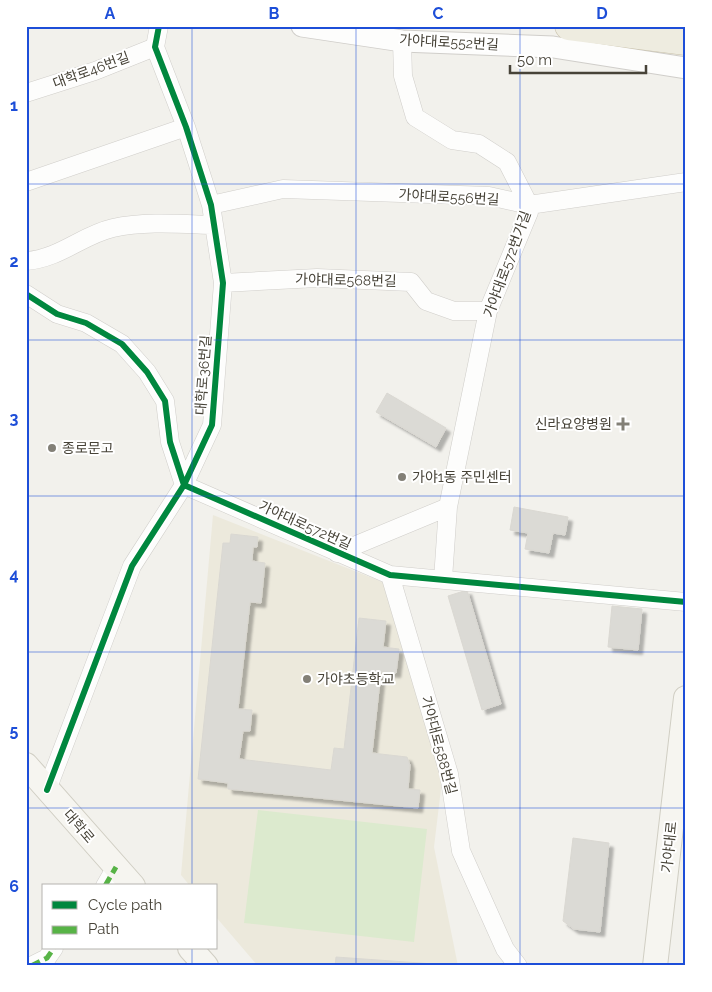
<svg xmlns="http://www.w3.org/2000/svg" width="712" height="992" font-family="Raleway,'Noto Sans KR',sans-serif">
<style>
.education{fill:#ece9dc}
.green{fill:#dceace}
.building{fill:#dbdad5;stroke:#dad8d2;filter:url(#shadow)}
.lines{fill:none;stroke-linecap:round;stroke-linejoin:round}
.minor-casing{stroke:#d0ceca;stroke-width:19}
.tertiary-casing{stroke:#d0ceca;stroke-width:23}
.secondary-casing{stroke:#d0cec3;stroke-width:26}
.trunk-casing{stroke:#c8c0a9;stroke-width:29}
.minor{stroke:#fdfdfc;stroke-width:18}
.tertiary{stroke:#fdfdfc;stroke-width:21}
.secondary{stroke:#f6f5f0;stroke-width:24}
.trunk{stroke:#eeece0;stroke-width:28}
.quiet{stroke:#57b346;stroke-width:5;stroke-dasharray:10 5;stroke-linecap:butt}
.cycleway-casing{stroke:#fff;stroke-width:9}
.cycleway{stroke:#00873e;stroke-width:6}
.grid{fill:none;stroke:#1d4ed8;stroke-width:1;stroke-opacity:0.55}
.poi-dot{fill:#838077;stroke:#fff;stroke-width:2}
.labels{text-anchor:middle;dominant-baseline:central;stroke-width:4;stroke-linejoin:round;paint-order:stroke}
.street-label{font-size:14px;fill:#474338;stroke:#fff}
.poi-label{font-size:14px;fill:#474338;stroke:#fff;text-anchor:start}
.neatline{fill:none;stroke:#1d4ed8;stroke-width:2}
.grid-label{font-size:16px;text-anchor:middle;font-weight:bold;fill:#1d4ed8}
</style>
<defs>
<filter id="shadow"><feDropShadow dx="4.5" dy="4.5" stdDeviation="1" flood-color="#0004"/></filter>
</defs>
<rect width="100%" height="100%" fill="#f2f1ec"/>
<path class="education" d="M213 515 390 585 443 772 434 847 458 966H258L216 917V886H190L181 875Z"/>
<path class="green" d="M258 810 427 829 414 942 244 923Z"/>
<path class="building" d="M387 393 446 428 436 447 376 412Z
M514 507 568 517 565 535 553 533 549 553 525 549 528 533 510 530Z
M231 534 258 537 257 547H253L252 561 265 563 261 603 250 602 238 709 252 710 250 731H243L239 759 331 770 334 748 344 749 359 618 386 621 383 647 399 649 396 673 381 672 372 753 407 757 410 765 408 789 420 790 418 808 228 789V783L198 779 223 543H230Z
M467 590 501 704 482 710 448 596Z
M612 606 642 609 638 650 608 647Z
M573 838 609 843 600 932 574 929 563 921Z
M336 957 434 964V966H335Z"/>
<g class="lines">
<g class="minor-casing">
<path id="minor" d="M402 41 403 76 415 117 452 140 479 144 507 162 529 205V212L488 311 448 507 443 579
M26 93 95 71 155 47
M26 182 186 127
M211 205 283 189 489 196 529 205 686 182
M26 261C61 258 82 235 113 228 145 221 181 224 214 225
M223 283 317 278 411 282 426 301 454 311H488
M26 294 57 314 86 323 122 344 147 372 165 401 170 442 184 485 390 575 686 602
M337 553 448 507
M390 575 449 774 461 851 505 949 518 966
M47 790 132 566 184 485 212 425 223 283 211 205 186 127 155 47 159 26
M105 886 116 867
M31 966 47 958 54 948"/>
</g>
<g class="tertiary-casing">
<path id="tertiary" d="M302 26 402 41 553 47 686 68"/>
</g>
<g class="secondary-casing">
<path id="secondary" d="M26 765 133 886
M190 948 206 966
M655 966 686 698"/>
</g>
<g class="trunk-casing">
<path id="trunk" d="M569 26 686 41"/>
</g>
<use href="#minor" class="minor"/>
<use href="#tertiary" class="tertiary"/>
<use href="#secondary" class="secondary"/>
<use href="#trunk" class="trunk"/>
<path class="quiet" d="M105 886 116 867
M31 966 47 958 54 948"/>
<g class="cycleway-casing">
<path id="cycleway" d="M26 294 57 314 86 323 122 344 147 372 165 401 170 442 184 485 390 575 686 602
M47 790 132 566 184 485 212 425 223 283 211 205 186 127 155 47 159 26"/>
</g>
<use href="#cycleway" class="cycleway"/>
</g>
<path class="grid" d="M192 26V886M356 26V966M520 26V966M26 184H686M26 340H686M26 496H686M26 652H686M26 808H686M192 948V966"/>
<g class="poi-dot">
<path d="M620.5 416.5h5v5h5v5h-5v5h-5v-5h-5v-5h5z"/>
<circle cx="52" cy="448" r="5"/>
<circle cx="402" cy="477" r="5"/>
<circle cx="307" cy="679" r="5"/>
</g>
<g class="labels">
<g class="street-label">
<text transform="translate(449 42) rotate(3)">가야대로552번길</text>
<text transform="translate(91 70) rotate(-20)">대학로46번길</text>
<text transform="translate(449 197) rotate(3)">가야대로556번길</text>
<text transform="translate(507 264) rotate(-70)">가야대로572번가길</text>
<text transform="translate(346 280) rotate(1)">가야대로568번길</text>
<text transform="translate(203 375) rotate(-86)">대학로36번길</text>
<text transform="translate(305 525) rotate(24)">가야대로572번길</text>
<text transform="translate(439 745) rotate(75)">가야대로588번길</text>
<text transform="translate(79 826) rotate(49)">대학로</text>
<text transform="translate(669 847) rotate(-84)">가야대로</text>
</g>
<g class="poi-label">
<text x="612" y="424" text-anchor="end">신라요양병원</text>
<text x="62" y="448">종로문고</text>
<text x="412" y="477">가야1동 주민센터</text>
<text x="317" y="679">가야초등학교</text>
</g>
</g>
<rect width="712" height="992" fill="none" stroke="#ffffff" stroke-width="55"/>
<rect x="42" y="884" width="175" height="65" fill="#ffffff" stroke="#b5b4af"/>
<rect x="52" y="901" width="25" height="8" fill="#00873e" stroke="#b5b4af"/>
<text x="88" y="910" font-size="15" fill="#474338">Cycle path</text>
<rect x="52" y="926" width="25" height="8" fill="#57b346" stroke="#b5b4af"/>
<text x="88" y="934" font-size="15" fill="#474338">Path</text>
<path d="M510 65v8h136v-8" fill="none" stroke="#474338" stroke-width="2.5"/>
<text x="517" y="65" font-size="15" fill="#474338" stroke="#ffffff" stroke-width="4" paint-order="stroke">50 m</text>
<rect x="28" y="28" width="656" height="936" class="neatline"/>
<g class="grid-label">
<text x="110" y="19">A</text>
<text x="274" y="19">B</text>
<text x="438" y="19">C</text>
<text x="602" y="19">D</text>
<text x="14" y="111">1</text>
<text x="14" y="267">2</text>
<text x="14" y="424">3</text>
<text x="14" y="580">4</text>
<text x="14" y="736">5</text>
<text x="14" y="892">6</text>
</g>
</svg>
